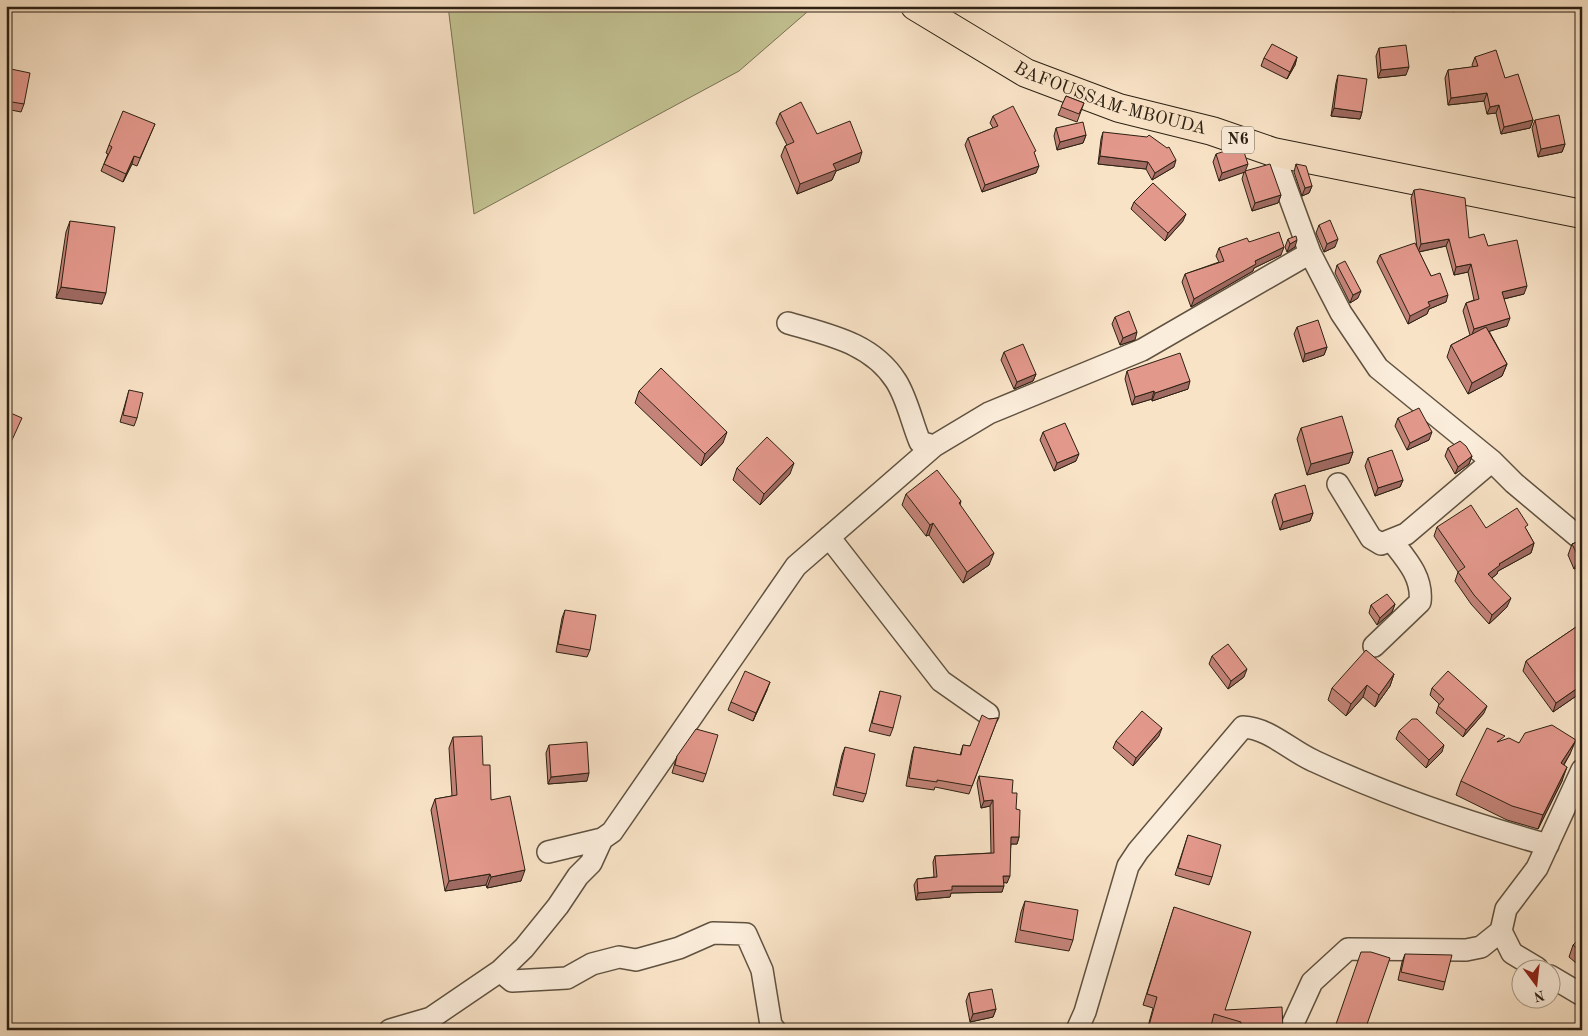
<svg xmlns="http://www.w3.org/2000/svg" width="1588" height="1036" font-family="'Old Standard TT',serif">
<style>
.green{fill:#c3c292;stroke:#787252}
.lines{fill:none;stroke-linecap:round;stroke-linejoin:round}
.street-casing{stroke:#605240;stroke-width:24}
.highway-casing{stroke:#2d2113;stroke-width:30}
.street{stroke:#fbeddb;stroke-width:21}
.highway{stroke:#f9e3c7;stroke-width:28}
.wall{fill:#c38378;stroke:#2d2113}
.shaded-wall{fill:#9f6a62;stroke:#2d2113}
.building{fill:#e3988c;stroke:#2d2113}
.labels{text-anchor:middle;dominant-baseline:central;stroke-width:4;stroke-linejoin:round;paint-order:stroke}
.shield{fill:#fbeddb;stroke:#6b5e4f;stroke-width:1}
.shield-label{font-size:16px;font-weight:bold;fill:#2d2113}
.street-label{font-size:18px;fill:#2d2113;stroke:#fbeddb}
</style>
<rect width="100%" height="100%" fill="#f9e3c7"/>
<filter id="stains"><feTurbulence type="fractalNoise" baseFrequency=".004" numOctaves="4"/><feColorMatrix values="0 0 0 0 .2 0 0 0 0 .09 0 0 0 0 .02 0 0 0 .5 -.17"/></filter>
<radialGradient id="worn" r=".72"><stop offset=".6" stop-color="#630" stop-opacity="0"/><stop offset="1" stop-color="#630" stop-opacity=".3"/></radialGradient>
<path class="green" d="M448 6H814L739 71 474 214Z"/>
<g class="lines">
<g class="street-casing">
<path id="street" d="M1273 152 1310 253 1341 313 1378 368 1492 461 1514 483 1582 540
M788 323C829 335 872 343 896 381 907 398 912 423 920 442L934 446
M1338 484 1371 538 1381 544 1406 534 1492 461
M829 537 941 681 988 714
M1374 646 1420 602C1423 577 1406 559 1392 541
M548 852 602 839 612 832 796 566 934 446 989 413 1142 350 1310 253
M1537 968 1512 953 1501 931 1506 909 1537 868 1582 770
M500 971 512 981 567 978 592 964 619 957 636 960 679 948 713 933 746 934 762 970 771 1025 775 1030
M1550 976 1582 995
M390 1030 431 1018 500 971 524 948 558 906 578 876 591 863 602 839
M1077 1030 1085 1012 1128 866 1138 851 1243 727C1269 728 1291 751 1314 761 1389 796 1469 823 1548 845
M1290 1030 1312 982 1348 949 1466 950 1481 947 1501 931"/>
</g>
<g class="highway-casing">
<g id="highway">
<path id="s1" d="M915 6 1026 73 1119 108 1212 131 1273 152 1582 214"/>
</g>
</g>
<use href="#street" class="street"/>
<use href="#highway" class="highway"/>
</g>
<path class="wall" d="M1451 6H1470L1453 12Z
M1379 48 1406 75 1378 78 1376 56Z
M1297 57 1295 65 1287 79 1261 66 1264 58Z
M1475 57 1505 78 1533 120 1530 128 1501 134 1496 113 1487 114 1484 101 1448 105 1445 78 1448 70 1473 67 1472 65Z
M6 68 24 104 21 112 6 109Z
M1338 75 1362 112 1360 119 1331 116 1336 83Z
M1066 96 1084 103 1077 122 1058 115Z
M780 113 817 134 859 162 836 171 832 180 797 194 781 156 785 146 787 145 776 123Z
M993 116 1035 155 1036 173 982 192 965 145 968 138 993 128 990 123Z
M1535 120 1565 144 1562 152 1538 157 1532 128Z
M155 124 137 166 132 164 123 182 101 171 108 154 106 153 109 145Z
M1056 128 1086 135 1083 143 1057 150 1054 136Z
M1103 132 1174 167 1152 180 1146 169 1098 164 1101 139Z
M1216 154 1245 171 1281 195 1278 203 1252 211 1242 179 1244 172 1219 181 1213 162Z
M1296 164 1312 186 1309 193 1302 196 1294 172Z
M1414 190 1469 238 1488 246 1524 294 1504 299 1507 326 1489 331 1507 364 1502 376 1468 394 1447 357 1451 345 1470 335 1463 311 1466 303 1474 300 1468 272 1454 275 1446 246 1419 252 1431 276 1446 302 1429 309 1427 314 1408 324 1377 262 1380 255 1417 248 1411 198Z
M1134 202 1183 221 1165 241 1131 209Z
M70 221 102 304 56 298 66 232Z
M1319 225 1335 247 1324 252 1316 233Z
M1288 239 1295 247 1287 252 1285 247Z
M1249 242 1281 255 1254 268 1253 271 1191 307 1182 282 1185 274 1219 262 1216 256 1219 248Z
M1337 265 1358 298 1350 303 1335 273Z
M1115 317 1135 340 1120 345 1112 324Z
M1297 327 1327 347 1324 355 1303 362 1294 334Z
M1004 352 1036 374 1033 381 1014 389 1001 360Z
M1127 371 1188 389 1152 401V399L1132 405 1125 379Z
M129 390 137 418 134 426 120 422Z
M639 391 723 443 701 466 635 403Z
M1398 418 1429 440 1407 450 1395 426Z
M1301 428 1353 452 1349 463 1307 475 1297 439Z
M1043 432 1076 461 1054 471 1040 440Z
M1448 448 1472 456 1469 464 1455 474 1445 456Z
M1368 458 1403 480 1400 487 1375 496 1365 466Z
M737 468 790 474 760 505 733 480Z
M906 494 961 501 960 505 989 565 963 583 929 535 926 536 902 505Z
M1275 494 1313 513 1310 521 1280 530 1272 502Z
M1437 527 1526 529 1534 543 1531 553 1498 571 1497 574 1492 578 1507 607 1489 624 1471 604 1455 581 1458 572 1434 536Z
M1582 540V566L1574 569 1568 555 1572 544Z
M1395 604 1392 612 1377 625 1369 613 1371 605Z
M565 610 590 650 587 657 556 652 562 618Z
M1582 623V692L1553 712 1523 671 1526 661Z
M1212 656 1244 677 1228 689 1209 664Z
M1394 674 1390 686 1375 707 1363 697 1346 716 1328 700 1332 688Z
M1432 688 1484 713 1463 737 1436 713 1439 704 1430 695Z
M767 690 753 721 728 710 731 702Z
M880 691 893 728 890 736 869 731Z
M998 718 969 794 935 787 934 790 906 786 912 754 914 747 960 755 963 745 970 746 989 719Z
M1399 731 1442 752 1426 768 1396 739Z
M1159 736 1133 766 1113 748 1116 741Z
M453 737 483 765 491 800 521 881 487 888 486 885 445 891 431 810 435 799 452 796 449 748Z
M1504 740 1570 754 1564 765 1562 781 1538 829 1507 820 1456 795 1461 781Z
M549 745 587 781 548 784 546 753Z
M845 747 866 794 863 802 833 795 842 755Z
M677 756 706 774 703 782 672 773Z
M979 776 1012 793 1016 809 1019 837 1017 844H1011L1007 883 1004 882 1002 892 951 893 950 897 916 900 914 885 917 879 934 877 933 862 935 856 991 853 990 806 981 808 977 783Z
M1188 835 1212 877 1209 885 1175 875Z
M1025 901 1073 940 1069 951 1015 942 1021 912Z
M1174 907 1225 1010 1283 1030H1226L1211 1025 1210 1030H1147L1153 1008 1143 1005Z
M1582 936V968L1569 957 1573 945Z
M1405 954 1445 982 1443 990 1398 980 1402 962Z
M969 993 996 1009 993 1017 970 1022 966 1001Z"/>
<path class="shaded-wall" d="M1455 6H1470L1453 12Z
M1297 57 1295 65 1287 79 1290 72Z
M1409 67 1406 75 1378 78 1381 70Z
M1487 93 1484 101 1448 105 1451 98Z
M1499 105 1496 113 1487 114 1490 107Z
M1334 108 1362 112 1360 119 1331 116Z
M1533 120 1530 128 1501 134 1504 127Z
M1086 135 1083 143 1057 150 1060 142Z
M1565 144 1562 152 1538 157 1541 149Z
M862 152 859 162 836 171 832 180 797 194 800 184 833 164Z
M134 156 132 164 123 182 126 174Z
M1100 156 1148 162 1146 169 1098 164Z
M1176 160 1174 167 1152 180 1155 173Z
M1248 164 1245 172 1219 181 1222 173Z
M1039 166 1036 173 982 192 985 185Z
M1312 186 1309 193 1302 196 1305 188Z
M1281 195 1278 203 1252 211 1255 203Z
M1186 214 1183 221 1165 241 1168 233Z
M1338 239 1335 247 1324 252 1327 244Z
M1449 239 1446 246 1418 252 1421 244Z
M1297 240 1295 247 1287 252 1290 244Z
M1284 247 1281 255 1254 268 1253 271 1191 307 1194 299 1255 261Z
M1471 264 1468 272 1454 275 1456 267Z
M1527 286 1524 294 1499 300 1502 292Z
M61 287 106 293 102 304 56 298Z
M1361 291 1358 298 1350 303 1353 295Z
M1448 295 1446 302 1429 309 1427 314 1408 324 1410 316 1428 302Z
M1510 318 1507 326 1471 337 1474 329Z
M1137 332 1135 340 1120 345 1123 338Z
M1327 347 1324 355 1303 362 1305 354Z
M1507 364 1502 376 1468 394 1472 383Z
M1036 374 1033 381 1014 389 1017 382Z
M1190 381 1188 389 1152 401 1155 393Z
M1154 391 1152 399 1132 405 1135 397Z
M727 432 723 443 701 466 705 454Z
M1432 432 1429 440 1407 450 1410 443Z
M1353 452 1349 463 1307 475 1311 464Z
M1079 454 1076 461 1054 471 1057 463Z
M1472 456 1469 464 1455 474 1458 467Z
M794 463 790 474 760 505 764 494Z
M1403 480 1400 487 1375 496 1378 488Z
M1313 513 1310 521 1280 530 1283 522Z
M933 523 929 535 926 536 930 525Z
M1534 543 1531 553 1498 571 1497 574 1485 583 1488 574 1499 564Z
M994 553 989 565 963 583 967 572Z
M1582 557V566L1574 569 1579 558Z
M1511 598 1507 607 1489 624 1492 615Z
M1395 604 1392 612 1377 625 1380 618Z
M1247 669 1244 677 1228 689 1231 681Z
M1394 674 1390 686 1375 707 1379 695Z
M770 682 767 690 753 721 756 713Z
M1367 685 1363 697 1346 716 1351 704Z
M1582 685V692L1553 712 1556 703Z
M1487 706 1484 713 1463 737 1466 730Z
M1162 728 1159 736 1133 766 1136 758Z
M1576 740 1570 754 1556 777 1561 763Z
M1444 745 1442 752 1426 768 1429 760Z
M1567 767 1562 781 1538 829 1543 815Z
M589 773 587 781 548 784 551 777Z
M993 800 990 806 981 808 984 801Z
M1011 837H1019L1017 844H1009Z
M525 870 521 881 487 888 491 877Z
M490 874 486 885 445 891 449 881Z
M1003 876H1010L1007 883 1000 882Z
M952 886H1004L1002 892 951 893 950 897 916 900 918 893Z
M996 1009 993 1017 970 1022 973 1014Z"/>
<path class="building" d="M1272 44 1297 57 1290 72 1264 58Z
M1406 45 1409 67 1381 70 1379 48Z
M1496 50 1505 78 1518 74 1533 120 1504 127 1499 105 1490 107 1487 93 1451 98 1448 70 1478 66 1475 57Z
M6 68 30 73 24 104 6 101Z
M1338 75 1367 79 1362 112 1334 108Z
M1066 96 1084 103 1079 114 1061 107Z
M801 102 817 134 850 121 862 152 833 164 836 170 800 184 785 146 794 142 780 113Z
M1013 106 1036 151 1034 152 1039 166 985 185 968 138 998 126 993 116Z
M123 111 155 124 140 158 134 156 126 174 104 164 112 147 109 145Z
M1559 115 1565 144 1541 149 1535 120Z
M1083 122 1086 135 1060 142 1056 128Z
M1103 132 1147 137 1149 135 1167 148 1169 147 1176 160 1155 173 1148 162 1100 156Z
M6 138 10 139 6 147Z
M1237 147 1243 149 1248 164 1222 173 1216 154Z
M1270 164 1281 195 1255 203 1245 171Z
M1296 164 1306 166 1312 186 1305 188Z
M1153 183 1186 214 1168 233 1134 202Z
M1420 189 1465 198 1469 238 1484 234 1488 246 1517 240 1527 286 1502 292 1510 318 1474 329 1466 303 1479 299 1471 264 1456 267 1449 239 1421 244 1414 190Z
M1330 220 1338 239 1327 244 1319 225Z
M70 221 115 227 106 293 61 287Z
M1279 232 1284 247 1255 261 1256 264 1194 299 1185 274 1224 261 1219 248 1247 238 1249 242Z
M1296 236 1297 240 1290 244 1288 239Z
M1415 243 1431 276 1440 273 1448 295 1428 302 1430 306 1410 316 1380 255Z
M1345 261 1361 291 1353 295 1337 265Z
M1129 311 1137 332 1123 338 1115 317Z
M1318 320 1327 347 1305 354 1297 327Z
M1486 327 1507 364 1472 383 1451 345Z
M1023 344 1036 374 1017 382 1004 352Z
M1180 353 1190 381 1155 393 1154 391 1135 397 1127 371Z
M661 368 727 432 705 454 639 391Z
M129 390 143 393 137 418 123 415Z
M1419 408 1432 432 1410 443 1398 418Z
M6 411 22 418 7 451 6 450Z
M1342 416 1353 452 1311 464 1301 428Z
M1065 423 1079 454 1057 463 1043 432Z
M767 437 794 463 764 494 737 468Z
M1460 441 1466 446 1472 456 1458 467 1448 448Z
M1392 450 1403 480 1378 488 1368 458Z
M937 470 961 501 959 503 994 553 967 572 933 523 930 525 906 494Z
M1305 485 1313 513 1283 522 1275 494Z
M1471 505 1486 528 1517 508 1528 525 1525 527 1534 543 1499 564 1500 565 1488 574 1511 598 1492 615 1474 595 1458 572 1465 567 1437 527Z
M1582 540V557L1579 558 1572 544Z
M1387 594 1395 604 1380 618 1371 605Z
M565 610 596 615 590 650 558 644Z
M1582 623V685L1556 703 1526 661Z
M1228 644 1247 669 1231 681 1212 656Z
M1366 650 1394 674 1379 695 1367 685 1351 704 1332 688Z
M745 671 770 682 756 713 731 702Z
M1448 671 1487 706 1466 730 1438 706 1444 699 1432 688Z
M880 691 901 696 893 728 872 723Z
M1142 711 1162 728 1136 758 1116 741Z
M982 715 989 719 998 718 972 786 937 780V782L909 778 914 747 961 755 963 745 970 746Z
M1412 719H1417L1444 745 1429 760 1399 731Z
M1552 725 1576 740 1561 763 1567 767 1543 815 1512 806 1461 781 1487 728 1505 736 1497 742 1509 738 1519 743 1525 733Z
M696 729 718 735 706 774 675 765 677 756Z
M482 736 483 765H490L491 800 510 796 525 870 491 877 490 874 449 881 435 799 457 795 453 737Z
M587 742 589 773 551 777 549 745Z
M845 747 875 754 866 794 836 787Z
M979 776 1013 780 1012 793H1017L1016 809 1020 810 1019 837H1011L1010 876H1003L1004 886H952V890L918 893 917 879 937 877 935 856 994 853 993 800 984 801Z
M1188 835 1221 845 1212 877 1178 868Z
M1025 901 1078 910 1073 940 1020 930Z
M1174 907 1251 932 1225 1010 1282 1007 1283 1030H1241V1022L1214 1014 1210 1030H1152L1148 1029 1157 997 1147 994Z
M1582 936V953L1573 945Z
M1361 952H1371L1390 958 1365 1030H1334Z
M1405 954 1452 955 1445 982 1401 972Z
M992 989 996 1009 973 1014 969 993Z"/>
<g class="labels">
<rect class="shield" x="1222" y="126.5" width="32" height="27" rx="4"/>
<g class="shield-label">
<text x="1238" y="140">N6</text>
</g>
<g class="street-label">
<text stroke="none"><textPath href="#s1" startOffset="218">BAFOUSSAM-MBOUDA</textPath></text>
</g>
</g>
<rect width="1588" height="1036" fill="none" stroke="#f9e3c7" stroke-width="25"/>
<rect x="8" y="8" width="1573" height="1021" fill="none" stroke="#2d2113" stroke-width="2.5"/>
<rect x="12" y="12" width="1563" height="1011" fill="none" stroke="#2d2113"/>
<g transform="translate(1536 984) rotate(165)"><circle r="24" fill="#fbeddb" stroke="#a99b8b"/>
<path d="M0-4L9 19L0 12L-9 19Z" fill="#8f2418"/>
<text y="-8" font-size="14" font-weight="bold" text-anchor="middle" fill="#2d2113">N</text>
</g>
<rect width="100%" height="100%" filter="url(#stains)"/>
<rect width="100%" height="100%" fill="url(#worn)"/>
</svg>
